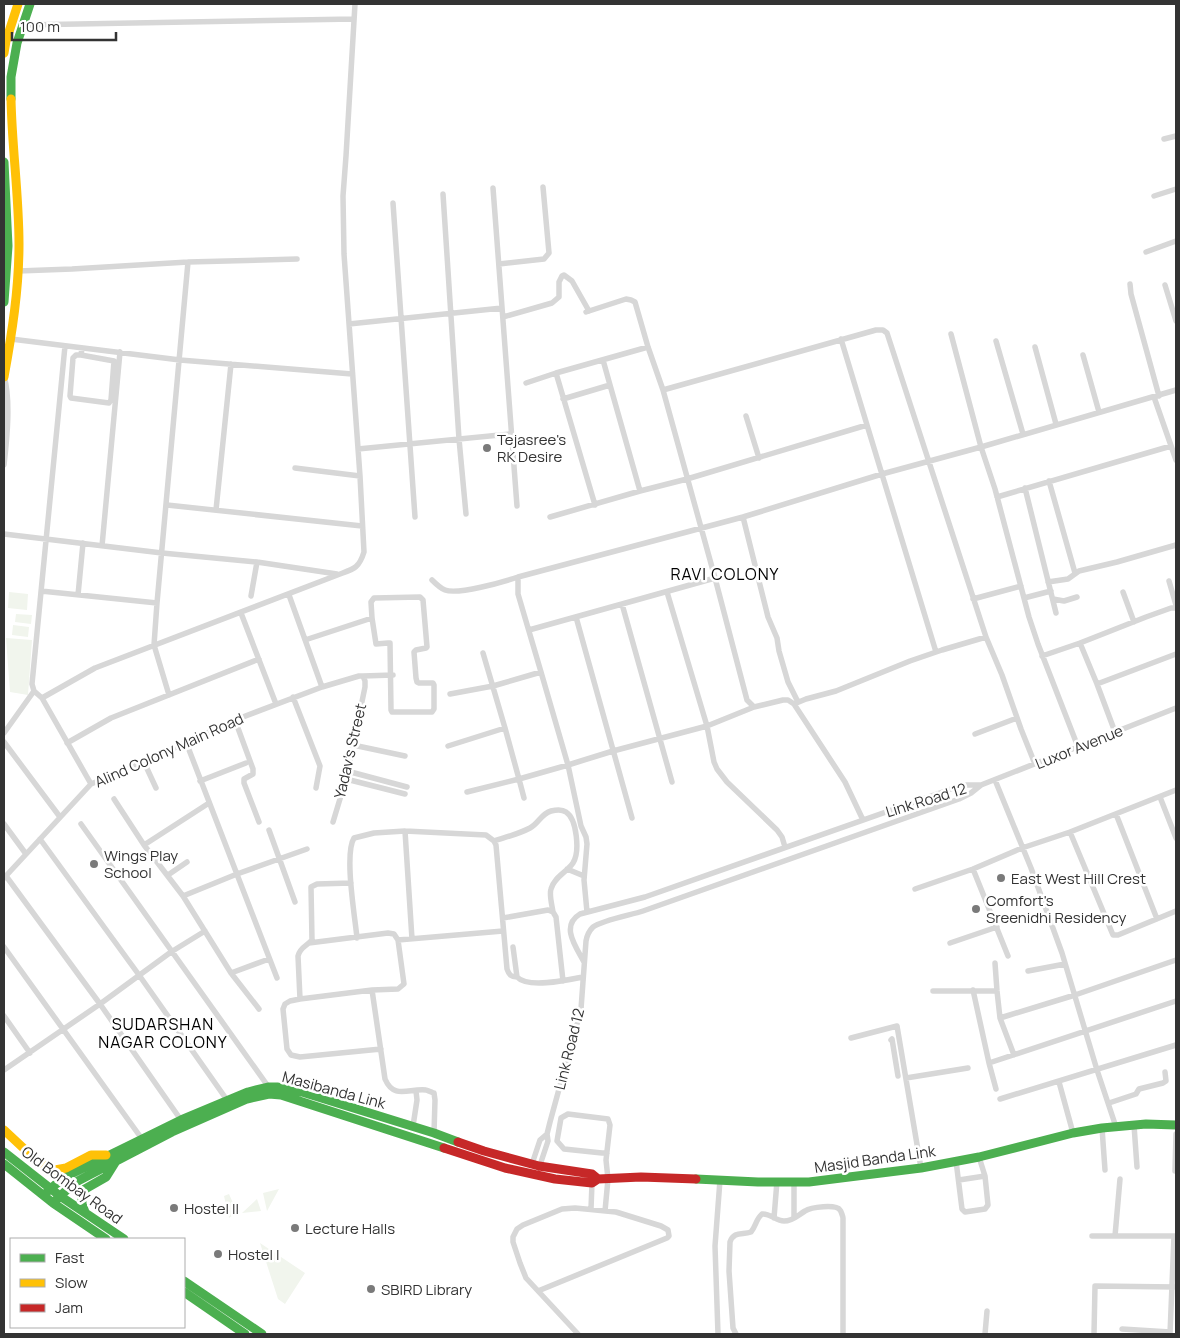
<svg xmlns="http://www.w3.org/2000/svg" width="1180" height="1338" font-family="Manrope,sans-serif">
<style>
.green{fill:#f1f5ed}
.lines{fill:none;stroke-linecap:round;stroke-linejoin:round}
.street{stroke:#d7d7d7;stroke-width:5.5}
.fast{stroke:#4caf50;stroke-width:9}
.slow{stroke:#ffc107;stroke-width:9}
.jam{stroke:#c62828;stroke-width:9}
.poi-dot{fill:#7a7a7a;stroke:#fff;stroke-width:2}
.labels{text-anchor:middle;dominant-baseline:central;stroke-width:5;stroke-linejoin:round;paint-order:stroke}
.poi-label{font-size:15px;fill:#333;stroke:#fff;text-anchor:start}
.street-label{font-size:15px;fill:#333;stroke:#fff}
.neighbourhood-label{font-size:16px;letter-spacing:1px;fill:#000;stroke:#fff}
</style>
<rect width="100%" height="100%" fill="#fff"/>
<path class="green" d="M9 592 28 594 27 610 8 608Z
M16 614 32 615 31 624 15 622Z
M13 625 29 627 28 637 12 635Z
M6 638 32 640 28 695 10 692Z
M279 1189 267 1211 263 1193Z
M229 1194 237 1212 229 1218 224 1196Z
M257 1199 261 1211 242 1213Z
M260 1243 305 1273 285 1304 278 1299Z"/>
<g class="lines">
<path class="street" d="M23 25 354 19
M1164 139 1176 136
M493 188 517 506
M443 194 459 439 466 514
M1154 196 1176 189
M393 203 415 517
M1146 252 1176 241
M499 264 544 259 549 253 543 187
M18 271 72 269 188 262 297 259
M1130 284 1131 294 1159 396
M1165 285 1176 321
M586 312 626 299 631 300 635 302 648 347 663 390 715 578 747 700 754 707 783 700H788L794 704
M503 317 552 303 559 297V282L562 276 564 275 572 281 589 311
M349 324 502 308
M951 334 981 447 995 489 1029 617 1038 644 1078 747
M11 339 180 360 352 374
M841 339 867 425
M996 341 1023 434
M65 346 32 684 34 691 42 698 91 784
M1035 347 1056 424
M81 355 114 361 111 400 109 403 71 398 70 396 73 358 76 355H81L82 348
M1083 355 1099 412
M603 360 610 385
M556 373 595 505
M526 383 556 373 648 347
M663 390 876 330H883L887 333 986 637
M1154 397 1176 460
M563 399 610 385 640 491
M746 416 759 458
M358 449 511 434
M4 465C7 439 11 400 4 376
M295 468 360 476
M1049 481 1075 573
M1025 488 1056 613
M997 497 1171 446
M167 505 362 526
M216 510 231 364
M550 517 640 491 687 479 867 425 936 652
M743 517 768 617 777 638 779 651 788 682 798 702
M4 534 162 553 257 562 337 574
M102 546 120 352
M432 580C436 584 440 588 445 590 458 595 503 582 518 577
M1169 581 1176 605
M1048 582 1068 579 1079 571 1117 562 1176 545
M41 591 157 603 188 262
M667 592 707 726 714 762 717 769 727 782 777 830 782 837 785 847
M1123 592 1134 622
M78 595 83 543
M289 595 322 687
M251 596 257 562
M1024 598 1051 591
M973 599 1021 586
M1053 599 1064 601 1077 597
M157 603 154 645 169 695
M622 604 672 782
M1176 608H1171L1146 617 1080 643 1097 684 1176 654
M241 613 276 704
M576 617 632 818
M529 630 715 578
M305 640 372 618 371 602 374 598 420 597 423 600 427 647 426 648 416 650 414 652 416 678 417 682 419 683H433L434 685V709L432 712H392L391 710 390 643H388L376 644 372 618
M483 653 505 728
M1042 656 1080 643
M541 672 518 594V577L743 517 882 474 981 447 1176 390
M363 676 393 675
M1097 684 1115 732
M450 694 493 686 541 672 568 765 581 826 586 837 587 844 584 880 587 912
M293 697 320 766 316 788
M42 698 95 668 340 574C354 569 359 568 364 552L360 476 344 254 343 196 346 156 355 4
M235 720 253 769V774L244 779V783L259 822
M4 733 34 691
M975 734 1017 718
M4 742 60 817
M186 742 277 978
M67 743 111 718 259 659
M353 745 405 756
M448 746 505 728 519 779 568 765 613 751 707 726 754 707
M144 762 156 788
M347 771 407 787
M346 779 405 794
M995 780 1031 868 1062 953 1097 1070 1116 1127
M200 781 246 763
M467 792 519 779 524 798
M1160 797 1176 838
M114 799 144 845 183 896 231 973 259 1009
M1116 814 1157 919
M863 820 845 782 794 704 806 699 836 691 910 661 942 650 986 637 1002 675 1021 729 1035 764
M4 824 26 854
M81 824 270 1089
M269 830 295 902
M405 831 412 939
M1070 832 1113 935H1118L1176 911
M40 839 139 975 227 1100
M494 841C506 837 519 834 530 828 539 823 541 814 551 811 555 810 562 809 566 812 577 819 580 852 573 863 567 872 554 877 551 889 549 895 552 905 553 912
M144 845 209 803
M567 869 584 876
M973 869 1008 956
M168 875 187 862
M6 876 100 1004 181 1120
M4 878 91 784 144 762 235 720 322 687 359 676H363L365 681V687L346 779 333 822
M351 883 317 884 311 887 312 940C307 946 300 947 298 956L300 999 290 1001 285 1004 283 1009 287 1049 291 1055 300 1057 381 1049
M915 889 973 869 1022 848 1070 832 1176 790
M183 896 237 874 307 849
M503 918 548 910 553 912 556 917 563 981
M357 938C355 917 344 854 354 838L374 833 405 831 486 835 494 841 496 845 507 969C509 975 511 977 517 977
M398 940 503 931
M309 943 388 933 394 934 398 940 404 984 398 989 372 990 385 1079C394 1100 409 1088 426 1090 427 1090 433 1093 434 1093L435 1100 434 1133
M950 943 997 927
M4 947 142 1139
M513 947 517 977C528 989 568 980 583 977
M584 962C576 947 560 926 580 914L645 897 954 788 967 785H981
M995 963 997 991 1000 1018 1014 1055
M1028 971 1065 964
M231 973 269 959
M973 990 989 1063 996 1089
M933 991H997
M300 999 372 990
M4 1016 30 1053
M1000 1018 1075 995 1176 960
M851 1038 897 1026 921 1168
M891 1040 892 1039 898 1076
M989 1063 1176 1001
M4 1070 100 1004 171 952 205 931
M906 1078 968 1068
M1059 1082 1073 1133
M1000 1099 1176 1045
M1109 1103 1136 1094 1139 1089 1163 1083 1166 1081 1165 1072
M1134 1125 1137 1167
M413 1126 417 1100 416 1091
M1102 1128 1105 1170
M956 1161 962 1209 965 1212 985 1209 988 1205 985 1176 979 1157
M532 1164 540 1140 547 1134
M539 1168 548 1141 547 1134 550 1122 581 1009 586 941C587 935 589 931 593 927 603 920 631 915 643 911L959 799 971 793 981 785 1176 708
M1175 1171 1176 1134
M959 1180 985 1176
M794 1182V1218
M591 1209 592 1183
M605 1211 608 1179 606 1160 610 1125 608 1119 568 1114 561 1118 557 1141 564 1149 602 1153H607
M774 1218 777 1181
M1092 1236H1176
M1115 1236 1120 1179
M538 1291 667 1238 669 1236 668 1230 661 1226 616 1212 575 1208 562 1209 523 1225 517 1229 513 1237V1242L520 1263 526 1278 578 1334
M1122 1329 1170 1332
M718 1334 715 1246 720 1180
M736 1334 733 1328 729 1271 730 1242C734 1231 742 1235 751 1232 756 1226 756 1219 762 1214 770 1213 776 1221 784 1221 793 1221 798 1215 805 1211 811 1207 836 1204 840 1210 841 1211 843 1217 843 1218V1334
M985 1334 987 1311
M1094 1334 1095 1286 1176 1287
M1170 1334 1174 1236"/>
<path class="fast" d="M11 99V77L17 43 30 4
M4 162 8 246 4 302
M4 1152 60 1196 124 1239
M4 1164 53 1203 106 1239
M696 1179 758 1182H809L921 1168 979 1157 1073 1133 1102 1128 1146 1124 1176 1125
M47 1192 56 1184 69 1175 181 1120 248 1092 268 1087H277L302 1092 434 1133 458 1142
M53 1203 74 1183 172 1132 247 1099 269 1094 281 1095 444 1148
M85 1212 82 1204V1192L85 1189 106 1177 116 1161
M184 1281 262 1334
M184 1292 245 1334"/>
<path class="slow" d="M4 53 6 41 18 4
M4 377C12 333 19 289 19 244 19 196 12 148 11 99
M4 1130 34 1158 42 1164 55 1170 66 1168 91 1155H106"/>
<path class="jam" d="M458 1142 484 1151 539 1166 592 1174 598 1179 641 1177 696 1179
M444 1148 505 1168 555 1179 592 1183 598 1179"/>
</g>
<g class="poi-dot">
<circle cx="487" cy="448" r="5"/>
<circle cx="94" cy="864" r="5"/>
<circle cx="1001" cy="878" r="5"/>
<circle cx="976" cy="909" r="5"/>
<circle cx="174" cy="1208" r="5"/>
<circle cx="295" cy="1228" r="5"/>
<circle cx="218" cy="1254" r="5"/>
<circle cx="371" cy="1289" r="5"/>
</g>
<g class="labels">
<g class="poi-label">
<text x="497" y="439">Tejasree's<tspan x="497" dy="17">RK Desire</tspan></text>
<text x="104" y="855">Wings Play<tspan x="104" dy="17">School</tspan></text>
<text x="1011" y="878">East West Hill Crest</text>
<text x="986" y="900">Comfort's<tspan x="986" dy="17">Sreenidhi Residency</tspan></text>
<text x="184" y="1208">Hostel II</text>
<text x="305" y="1228">Lecture Halls</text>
<text x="228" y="1254">Hostel I</text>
<text x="381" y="1289">SBIRD Library</text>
</g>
<g class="street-label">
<text transform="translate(1079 747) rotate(-22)">Luxor Avenue</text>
<text transform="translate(169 750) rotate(-24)">Alind Colony Main Road</text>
<text transform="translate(350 751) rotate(-77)">Yadav's Street</text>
<text transform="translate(926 800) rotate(-17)">Link Road 12</text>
<text transform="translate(569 1049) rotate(-76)">Link Road 12</text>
<text transform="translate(334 1090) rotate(15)">Masibanda Link</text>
<text transform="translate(875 1159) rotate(-8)">Masjid Banda Link</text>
<text transform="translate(72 1185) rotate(36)">Old Bombay Road</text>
</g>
<g class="neighbourhood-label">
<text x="725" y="574">RAVI COLONY</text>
<text x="163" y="1024">SUDARSHAN<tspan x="163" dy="18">NAGAR COLONY</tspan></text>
</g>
</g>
<rect width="1180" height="1338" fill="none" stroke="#333333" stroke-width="10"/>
<rect x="10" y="1238" width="175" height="90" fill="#ffffff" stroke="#adadad"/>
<rect x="20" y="1254" width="25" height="8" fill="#4caf50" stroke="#adadad"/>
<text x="55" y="1263" font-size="15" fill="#333333">Fast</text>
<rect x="20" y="1279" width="25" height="8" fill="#ffc107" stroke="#adadad"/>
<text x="55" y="1288" font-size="15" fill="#333333">Slow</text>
<rect x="20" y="1304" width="25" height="8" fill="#c62828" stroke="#adadad"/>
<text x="55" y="1313" font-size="15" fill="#333333">Jam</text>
<path d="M12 32v8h104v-8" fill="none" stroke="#333333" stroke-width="2.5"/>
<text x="20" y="32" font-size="15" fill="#333333" stroke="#ffffff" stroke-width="4" paint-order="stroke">100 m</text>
</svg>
